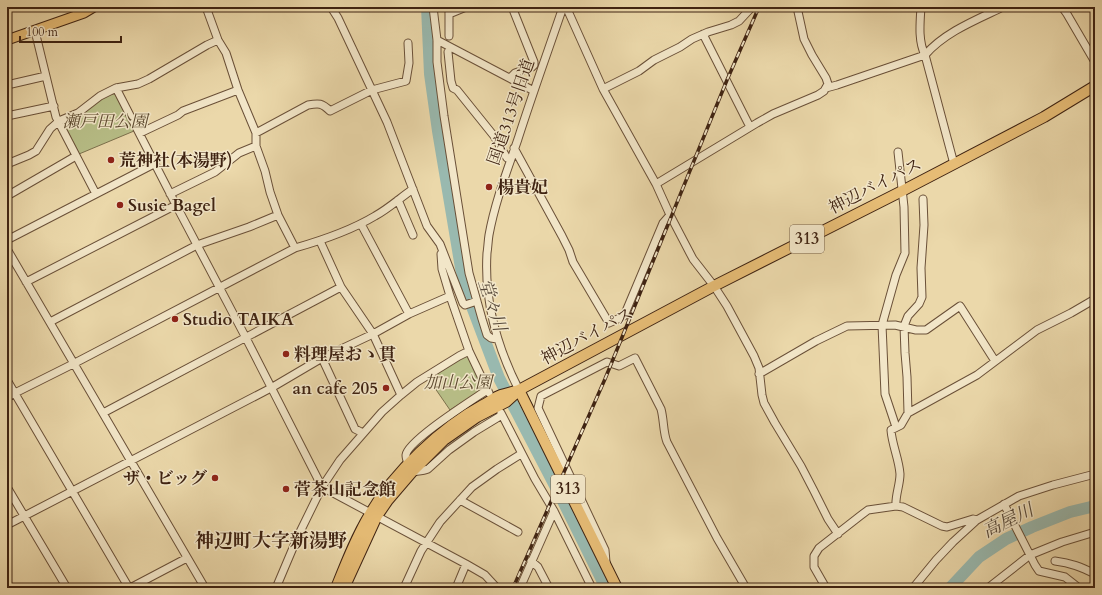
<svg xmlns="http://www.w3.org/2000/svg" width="1102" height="595" font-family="Cardo,'Noto Serif JP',serif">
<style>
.green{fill:#b8bf88;stroke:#7c714d}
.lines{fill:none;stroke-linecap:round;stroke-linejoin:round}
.river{stroke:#99b9af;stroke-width:12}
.minor-casing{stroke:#6a5038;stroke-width:9}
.major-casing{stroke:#3f2312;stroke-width:11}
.highway-casing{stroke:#3f2312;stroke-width:12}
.minor{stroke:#f2e6c8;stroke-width:7}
.major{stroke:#e6bc75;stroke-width:9}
.highway{stroke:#e6bc75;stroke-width:10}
.rail-casing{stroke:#3f2312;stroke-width:3.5}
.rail{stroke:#f2e6c8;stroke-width:2;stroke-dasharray:6;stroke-linecap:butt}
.poi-dot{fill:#8f2418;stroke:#f2e6c8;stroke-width:1.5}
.labels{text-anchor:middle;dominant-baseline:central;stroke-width:3;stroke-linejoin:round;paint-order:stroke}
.shield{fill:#f2e6c8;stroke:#755e49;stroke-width:1}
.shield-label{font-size:16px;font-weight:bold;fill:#3f2312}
.street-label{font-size:17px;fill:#3f2312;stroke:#f2e6c8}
.park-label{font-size:17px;font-style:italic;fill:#5d4a30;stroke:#f2e6c8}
.poi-label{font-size:17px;font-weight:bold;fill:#3f2312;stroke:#f2e6c8;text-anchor:start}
.water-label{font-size:18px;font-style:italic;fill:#564839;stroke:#f2e6c8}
.quarter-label{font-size:19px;font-weight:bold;fill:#3f2312;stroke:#f2e6c8}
</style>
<rect width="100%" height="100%" fill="#ebd8aa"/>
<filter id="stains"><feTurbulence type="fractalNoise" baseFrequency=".005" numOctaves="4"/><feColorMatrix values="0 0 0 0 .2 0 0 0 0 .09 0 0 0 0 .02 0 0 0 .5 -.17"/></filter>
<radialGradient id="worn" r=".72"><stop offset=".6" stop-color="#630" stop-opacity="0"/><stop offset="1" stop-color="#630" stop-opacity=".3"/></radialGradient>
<path class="green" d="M110 94H115L134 131 79 154 65 126V122L80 116 101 98Z
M463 356 471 357 483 386 482 390 450 410 428 378Z"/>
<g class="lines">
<path class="river" d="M427 7 430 74 438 131 461 268 468 296 499 378 563 501 606 588
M950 588 979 557 1006 539 1032 527 1070 512 1095 506"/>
<g class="minor-casing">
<path id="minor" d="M206 7 218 40 226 53 238 90 256 133V146L265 171 270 192 278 215 295 248
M331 7 338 18 387 122 427 226 440 244 463 303 465 305 477 301
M433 7 437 40V62L444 116 469 273 482 319 487 335 491 338 497 339
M449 7V36
M563 7 568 11 603 89 656 184 670 215 693 259 714 286 727 306 754 356 759 368 762 395 764 403 775 423 801 466 814 491 828 519 838 534
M921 7C920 23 918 41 925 55L954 164
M1062 7 1067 14 1095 62
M449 14 466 7
M35 31 56 117 96 194
M703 34 750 127
M437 40 534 91
M448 52 451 81 453 88 457 90 494 136 507 158 511 159
M510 78 515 73 532 67 534 65V62L512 7
M7 85 46 76
M116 88 176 205
M826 88 837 85 925 55C945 32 976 20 1003 7
M603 89 639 71 654 60 680 47 692 39 708 32 731 25 739 21 752 7
M7 116 54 106
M140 133 178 115 183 111 238 90
M256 133 308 105C319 103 322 103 330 111L372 90 406 81 409 63 408 43
M514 148 562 236 569 250 573 262 609 323 624 316 663 223 670 215
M7 164 29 155 36 151 50 129 59 121 78 113 100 96 116 88 138 84 149 79 207 45 218 40
M656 184 757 123 773 114 818 95 824 91 828 84 826 78 812 55 804 39 797 7
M170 194 215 172 239 153 256 146
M7 196 76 156
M398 200 413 235
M361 224 409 314
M7 240 154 164
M320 241 341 287 373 334 401 395
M7 249 205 588
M441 254 442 269 450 296 469 351 489 393
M26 282 176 205 246 338 322 487 466 564 485 575 497 588
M50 322 197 245 249 227 278 215
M322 358 355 429 363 433
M759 374 816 341 847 326 895 325 916 330H926L960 306 995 361
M7 380 129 588
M519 390C497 347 484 302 487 253 488 247 488 241 489 235 495 202 507 171 518 139 532 95 548 51 563 7
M7 397 73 364 295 248C323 240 350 231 375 216 388 209 400 198 413 189
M103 413 341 287
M501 413 535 479 554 511 592 588
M908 413 907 377 905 353 904 326 908 316 919 304 922 297 921 268 924 225 923 199
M896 427 885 394 882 325 896 275 905 253 904 207 898 152
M408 464C407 461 406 457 406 455 407 441 474 399 487 390
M412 472C418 471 423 471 428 469L449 450 474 432 502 415
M7 487 67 588
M460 500 518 532
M1004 504 1035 565 1039 571 1065 577 1079 588
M896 506C895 496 900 485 900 474 899 459 892 445 891 430L901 425 908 413 977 375 1037 330 1071 313 1095 299
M7 525 271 388 322 358 373 334 409 314 450 296
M531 561 538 567 549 588
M1055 561C1071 563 1081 567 1095 574
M606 562 605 550 538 408 541 396 607 362 619 366 635 358 661 409C664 420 663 432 667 442L717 538 746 588
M130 588 187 558
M276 588 298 536 322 487 340 460 382 412 401 395 417 382 459 356 469 351
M404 588 421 551 440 522 472 487 497 469 521 454
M456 588 466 564
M520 588 554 511
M826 588 814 567V556L819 548 860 516 868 510 896 506 903 507 942 526 947 527 973 519 977 520
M913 588 936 560 953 542 977 520 1019 496 1053 485 1095 474
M988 588 1030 555 1062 542 1095 532"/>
</g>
<g class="major-casing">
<path id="major" d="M7 40 84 13 94 7"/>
</g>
<g class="highway-casing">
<path id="highway" d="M519 390 617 588
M336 588C346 563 356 537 370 514 394 472 441 428 483 405 489 402 495 397 501 395 507 393 513 392 519 390L714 286 902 191 1044 117 1095 86
M344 588 377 516 388 500 412 472 444 440 477 417 506 402 517 392"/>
</g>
<use href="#minor" class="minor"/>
<use href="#major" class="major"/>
<use href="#highway" class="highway"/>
<g class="rail-casing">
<path id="rail" d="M513 588 605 379 727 80 759 7"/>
</g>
<use href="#rail" class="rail"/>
</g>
<g class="poi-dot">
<circle cx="111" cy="160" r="4"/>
<circle cx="489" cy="187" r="4"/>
<circle cx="120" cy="205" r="4"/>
<circle cx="175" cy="319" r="4"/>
<circle cx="286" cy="354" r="4"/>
<circle cx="386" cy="388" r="4"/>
<circle cx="215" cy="478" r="4"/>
<circle cx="286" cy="489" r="4"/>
</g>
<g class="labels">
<g class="shield">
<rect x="790" y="225" width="34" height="28" rx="3"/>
<rect x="551" y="475" width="34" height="28" rx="3"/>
</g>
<g class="shield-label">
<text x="807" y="239">313</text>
<text x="568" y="489">313</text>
</g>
<g class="street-label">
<text transform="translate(511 112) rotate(-71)">国道313号旧道</text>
<text transform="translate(875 186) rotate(-27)">神辺バイパス</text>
<text transform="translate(587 336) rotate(-28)">神辺バイパス</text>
</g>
<g class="park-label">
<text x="105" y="121">瀬戸田公園</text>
<text x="458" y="382">加山公園</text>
</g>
<g class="poi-label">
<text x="119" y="160">荒神社(本湯野)</text>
<text x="497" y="187">楊貴妃</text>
<text x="128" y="205">Susie Bagel</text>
<text x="183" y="319">Studio TAIKA</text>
<text x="294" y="354">料理屋おゝ貫</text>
<text x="378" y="388" text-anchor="end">an cafe 205</text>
<text x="207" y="478" text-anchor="end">ザ・ビッグ</text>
<text x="294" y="489">菅茶山記念館</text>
</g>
<g class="water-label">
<text transform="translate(492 305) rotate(72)">堂々川</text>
<text transform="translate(1008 521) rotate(-26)">高屋川</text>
</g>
<g class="quarter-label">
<text x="271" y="541">神辺町大字新湯野</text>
</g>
</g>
<rect width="1102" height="595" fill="none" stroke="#ebd8aa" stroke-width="24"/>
<rect x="8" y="8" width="1086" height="579" fill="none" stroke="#3f2312" stroke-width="2"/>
<rect x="12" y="12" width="1078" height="571" fill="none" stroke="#3f2312"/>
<path d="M20 36v6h101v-6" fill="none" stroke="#3f2312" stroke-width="2"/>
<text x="26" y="36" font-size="12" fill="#3f2312" stroke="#f2e6c8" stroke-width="3" paint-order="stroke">100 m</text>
<rect width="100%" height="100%" filter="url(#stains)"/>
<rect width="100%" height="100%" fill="url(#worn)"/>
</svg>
